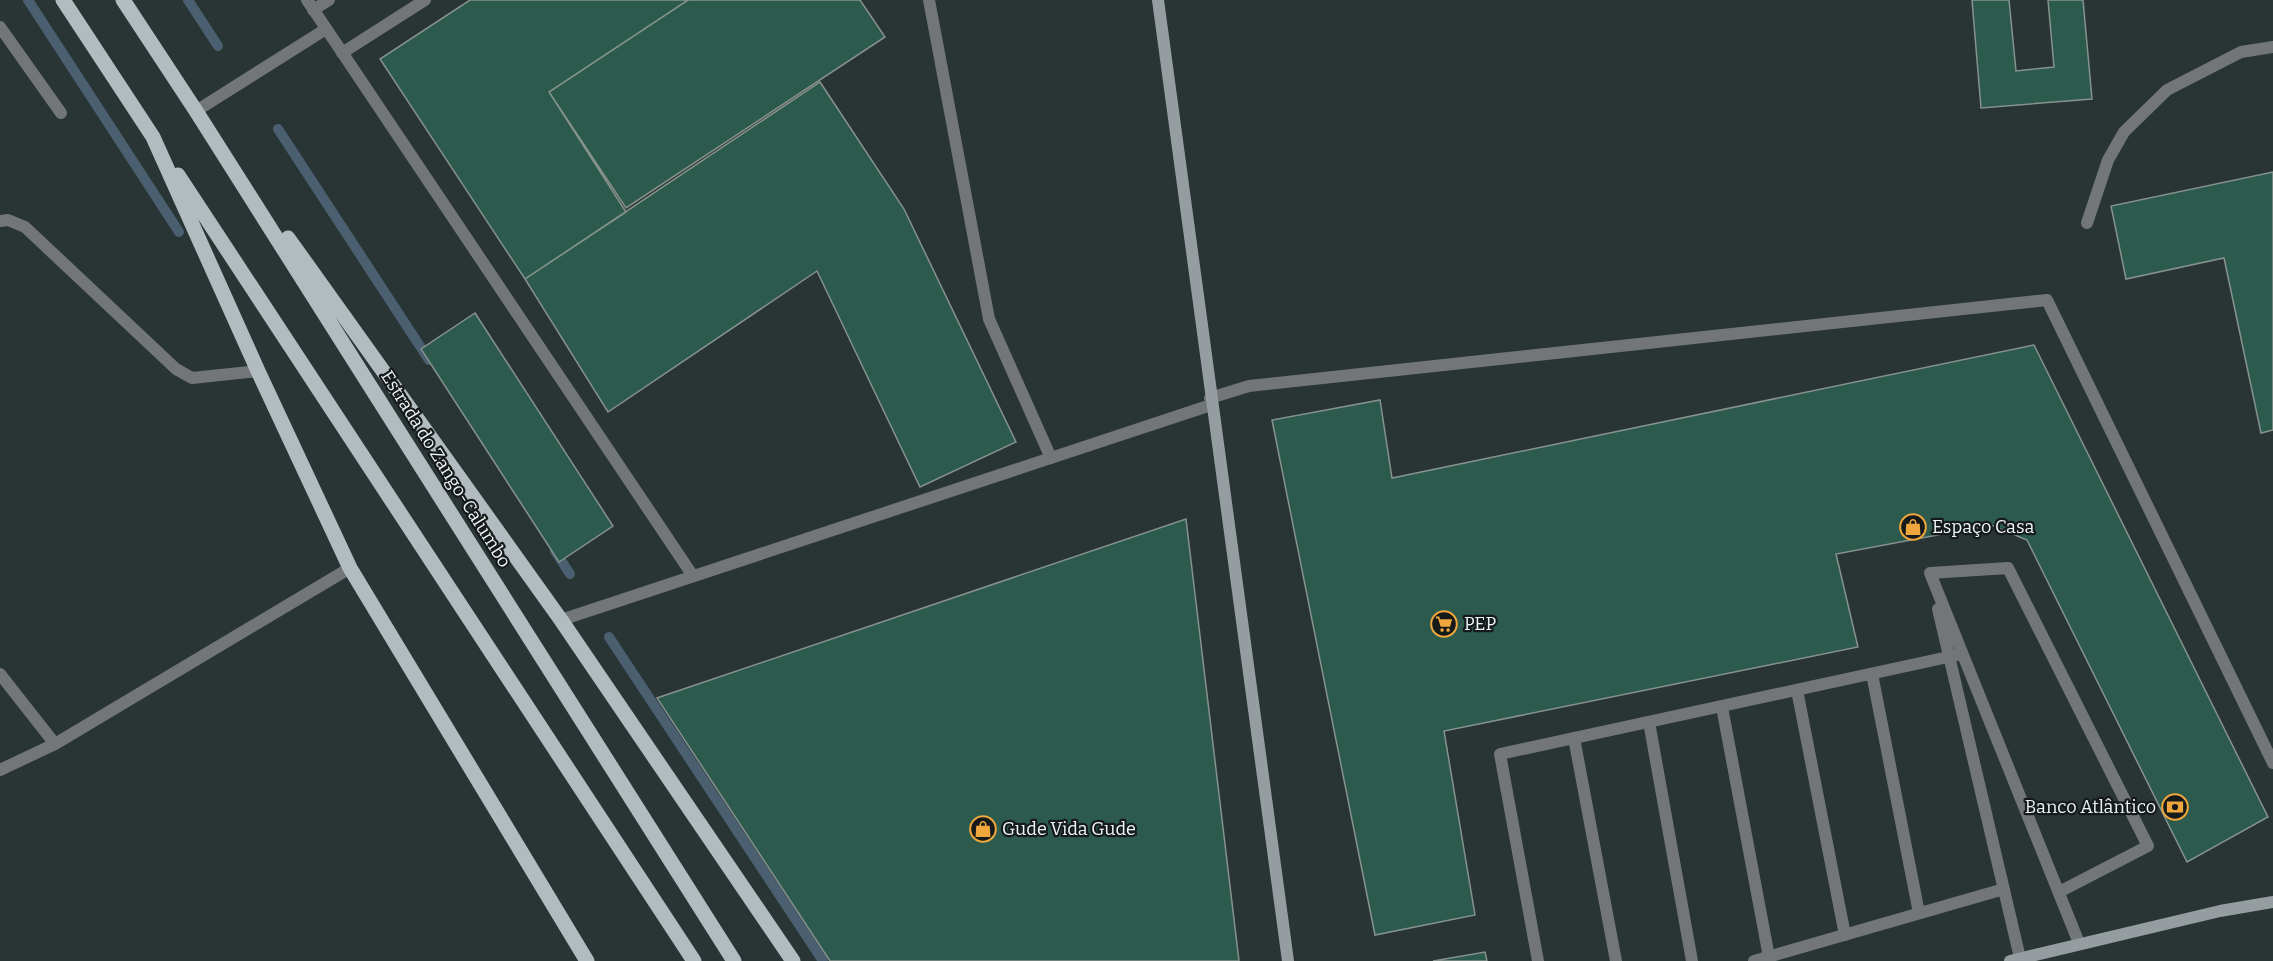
<svg xmlns="http://www.w3.org/2000/svg" width="2273" height="961" font-family="Bitter,serif">
<style>
.lines{fill:none;stroke-linecap:round;stroke-linejoin:round}
.stream{stroke:#4a5f70;stroke-width:10}
.building{fill:#2c5b4e;stroke:#87928e;stroke-width:1.5}
.lane{stroke:#727678;stroke-width:12}
.street{stroke:#727678;stroke-width:12}
.secondary{stroke:#969da0;stroke-width:12}
.primary{stroke:#b2bbbf;stroke-width:15}
.labels{text-anchor:middle;dominant-baseline:central;stroke-width:4.5;stroke-linejoin:round;paint-order:stroke}
.street-label{font-size:18px;fill:#edf4f4;stroke:#161a1a}
.poi-label{font-size:18px;fill:#edf4f4;stroke:#161a1a;text-anchor:start}
</style>
<rect width="100%" height="100%" fill="#293434"/>
<g class="lines">
<path class="stream" d="M28 0 179 232
M188 0 218 46
M278 129 429 360
M555 551 570 574
M609 637 823 961"/>
</g>
<path class="building" d="M470 0H688L549 92 626 212 525 279 380 59Z
M688 0H860L885 37 626 208 549 92Z
M1972 0H2009L2016 71 2054 67 2048 0H2083L2092 99 1981 108Z
M820 82 904 209 1016 442 920 487 817 271 608 412 525 279Z
M2273 172V430L2261 433 2224 258 2126 279 2111 206Z
M475 313 613 526 559 562 421 349Z
M2034 345 2268 817 2187 862 2027 540 1991 525 1836 554 1858 647 1444 731 1475 915 1375 935 1272 420 1380 400 1392 478Z
M1186 519 1239 961H830L657 698Z
M1485 952 1487 961H1433Z"/>
<g class="lines">
<path class="lane" d="M307 0 693 576
M929 0 989 319 1051 458
M313 10 329 0
M342 53 425 0
M196 111 326 29
M2087 223 2108 160 2124 132 2167 90 2241 52 2273 47
M1210 398 1249 386 2047 300 2273 763
M1930 573 2008 568 2148 846 2059 892
M1930 573 2079 943
M1938 609 2020 958
M561 620 1211 405
M0 674 55 744
M1872 674 1919 913
M1797 690 1845 935
M1722 707 1769 957
M1649 722 1692 961
M1574 738 1616 961
M1538 961 1500 754 1962 654
M1754 961 2004 889"/>
<path class="street" d="M0 27 61 113
M0 221 8 220 25 227 176 369 192 378 258 371
M0 770 55 744 350 568"/>
<path class="secondary" d="M1158 0 1288 961
M2010 961 2220 911 2273 902"/>
<path class="primary" d="M63 0 153 137 258 371 350 568 587 961
M123 0 196 111 734 961
M178 175 694 961
M288 238 561 620 793 961"/>
</g>
<defs>
<g id="shop-ring" transform="scale(1.35)"><circle r="9.5" fill="#161a1a" stroke="#efa73d" stroke-width="1.5"/><path d="M-5-2.5h2.3a2.7 3.5 0 0 1 5.4 0H5L5.5 6h-11ZM-1.5-2.5h3a1.5 2.3 0 0 0-3 0Z" fill="#efa73d"/></g>
<g id="supermarket-ring" transform="scale(1.35)"><circle r="9.5" fill="#161a1a" stroke="#efa73d" stroke-width="1.5"/><path d="M-6-5.5h2.5l.6 2H6L4.5 2H-2.5L-4.4-4H-6ZM-1.5 3.2a1.3 1.3 0 1 0 .1 0ZM3 3.2a1.3 1.3 0 1 0 .1 0Z" fill="#efa73d"/></g>
<g id="bank-ring" transform="scale(1.35)"><circle r="9.5" fill="#161a1a" stroke="#efa73d" stroke-width="1.5"/><path d="M-6-4H6V4H-6ZM0-2.3a2.3 2.3 0 1 0 0 4.6a2.3 2.3 0 1 0 0-4.6Z" fill="#efa73d"/></g>
</defs>
<g fill-rule="evenodd">
<use href="#shop-ring" x="1913" y="527"/>
<use href="#supermarket-ring" x="1444" y="624"/>
<use href="#bank-ring" x="2175" y="807"/>
<use href="#shop-ring" x="983" y="829"/>
</g>
<g class="labels">
<g class="street-label">
<text transform="translate(446 469) rotate(58)">Estrada do Zango-Calumbo</text>
</g>
<g class="poi-label">
<text x="1932" y="527">Espaço Casa</text>
<text x="1464" y="624">PEP</text>
<text x="2156" y="807" text-anchor="end">Banco Atlântico</text>
<text x="1002" y="829">Gude Vida Gude</text>
</g>
</g>
</svg>
